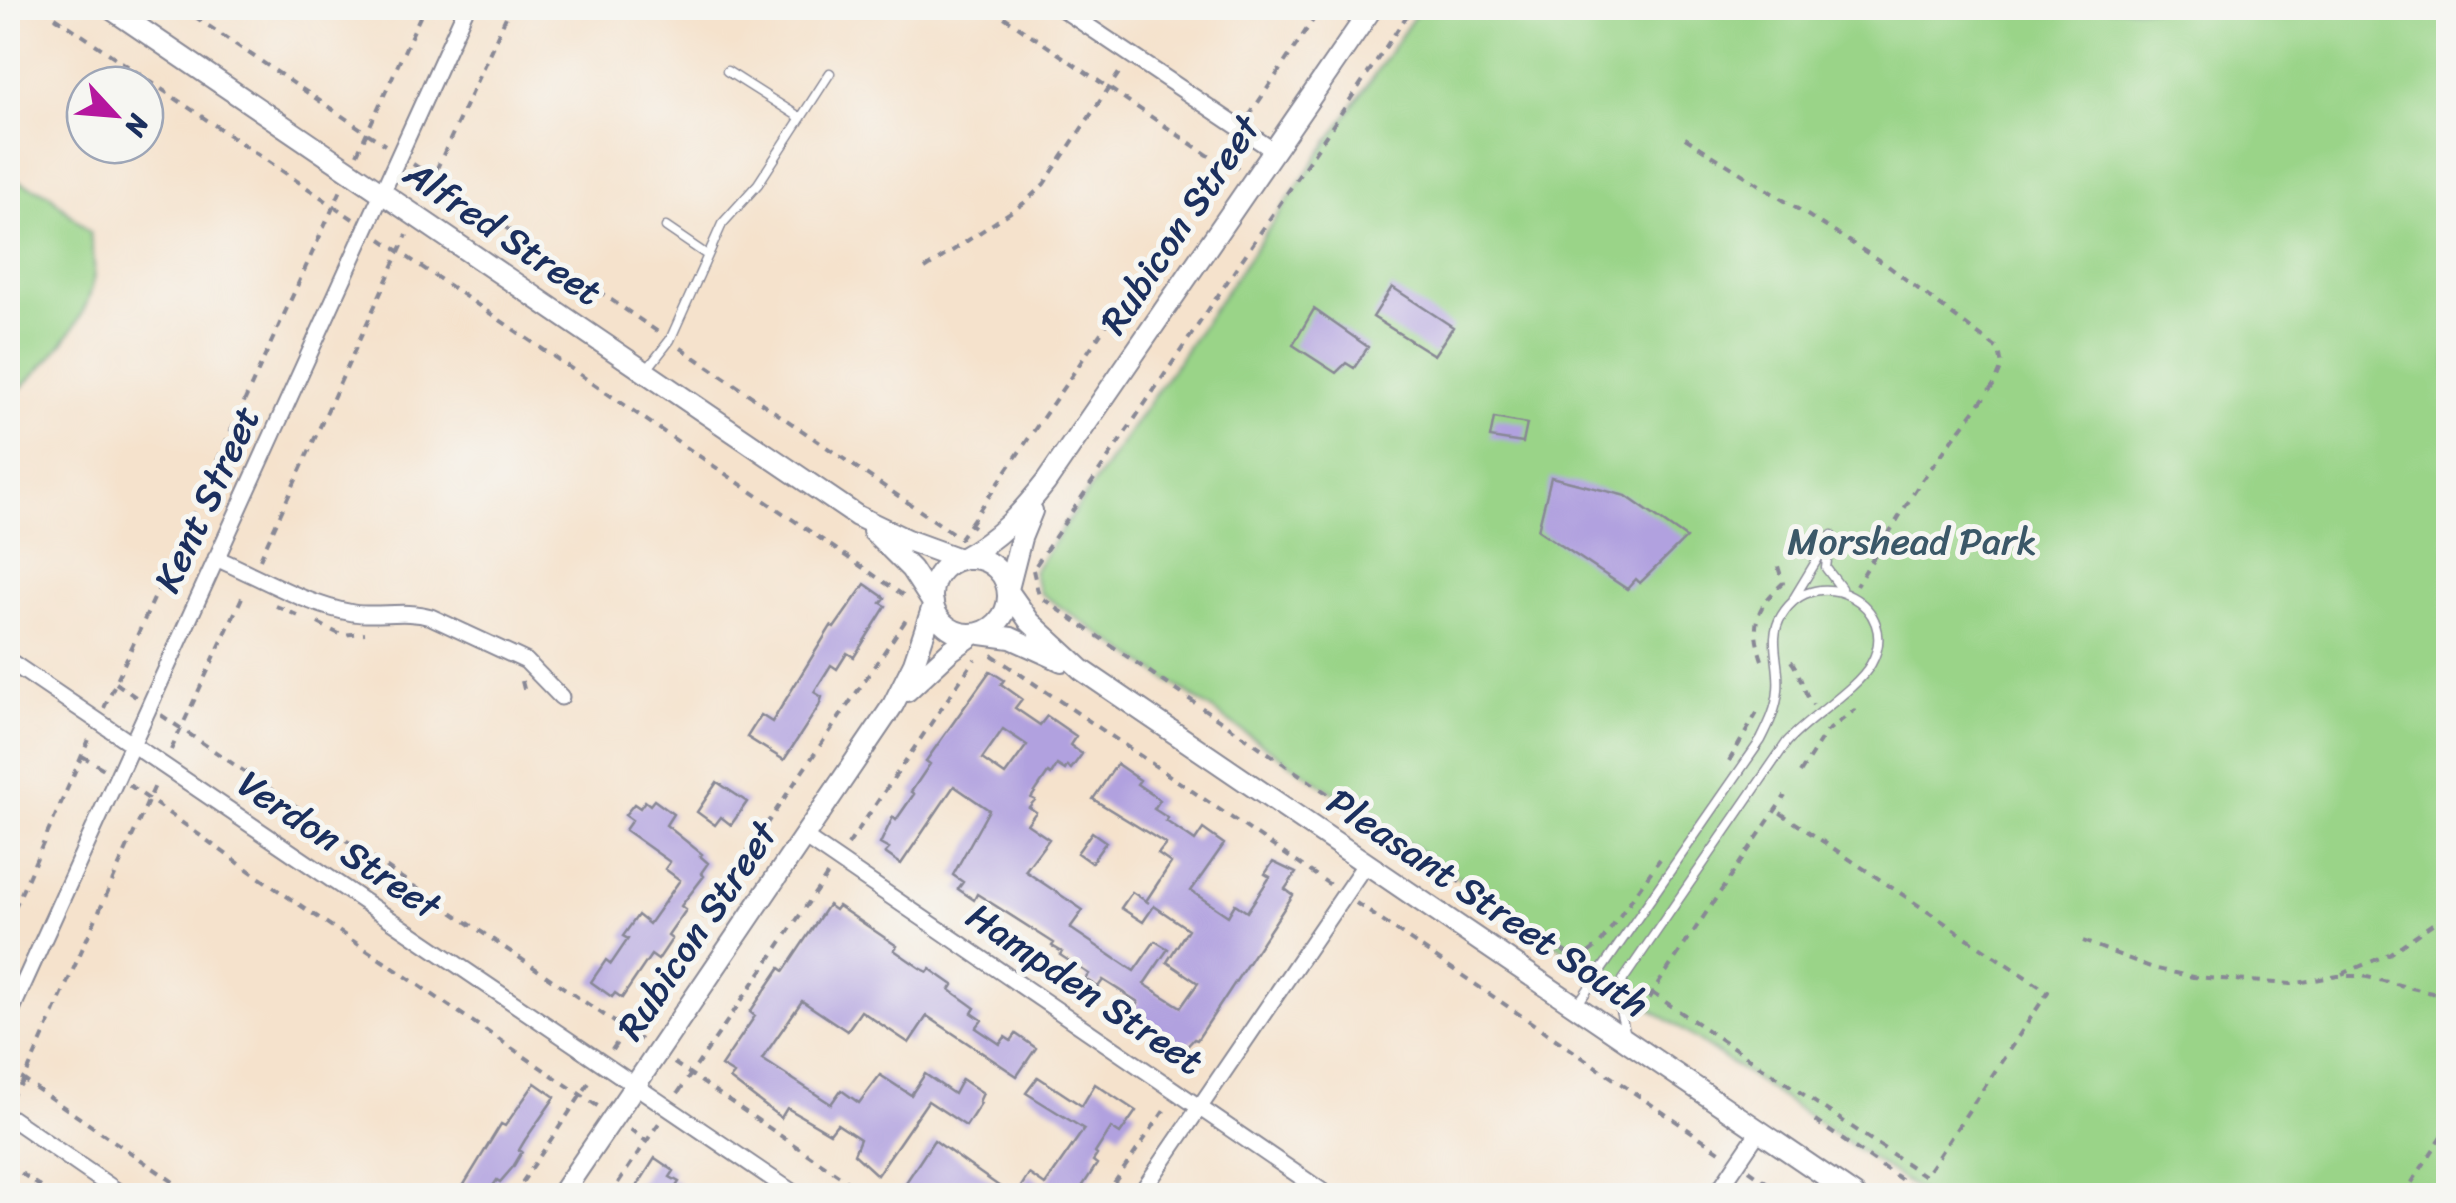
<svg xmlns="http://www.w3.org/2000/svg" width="2456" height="1203" font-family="Sriracha,sans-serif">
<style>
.green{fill:#9ad488;stroke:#5a8273;stroke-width:2.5}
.building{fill:#b1a1df;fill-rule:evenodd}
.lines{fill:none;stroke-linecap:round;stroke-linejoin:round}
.service-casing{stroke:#888895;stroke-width:11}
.minor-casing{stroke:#888895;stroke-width:19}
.tertiary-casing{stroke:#888895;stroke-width:24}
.path{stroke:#888895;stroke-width:4;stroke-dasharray:8 8;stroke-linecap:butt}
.service{stroke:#fff;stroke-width:8}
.minor{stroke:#fff;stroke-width:15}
.tertiary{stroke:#fff;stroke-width:20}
.labels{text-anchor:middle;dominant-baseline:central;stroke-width:10;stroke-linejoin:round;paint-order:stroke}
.street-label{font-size:38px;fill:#1b2f5e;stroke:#f6f6f2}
.park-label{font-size:38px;fill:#3b5868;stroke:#f6f6f2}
</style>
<rect width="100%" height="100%" fill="#f6f6f2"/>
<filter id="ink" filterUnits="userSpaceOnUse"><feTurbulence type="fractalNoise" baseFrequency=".01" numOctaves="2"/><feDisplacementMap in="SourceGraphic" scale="20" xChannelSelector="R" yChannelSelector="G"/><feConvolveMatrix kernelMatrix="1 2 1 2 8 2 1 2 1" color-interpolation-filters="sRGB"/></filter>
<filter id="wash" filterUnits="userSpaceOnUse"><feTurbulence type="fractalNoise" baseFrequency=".0048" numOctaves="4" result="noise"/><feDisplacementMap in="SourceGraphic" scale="40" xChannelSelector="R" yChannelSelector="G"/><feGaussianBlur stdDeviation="2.25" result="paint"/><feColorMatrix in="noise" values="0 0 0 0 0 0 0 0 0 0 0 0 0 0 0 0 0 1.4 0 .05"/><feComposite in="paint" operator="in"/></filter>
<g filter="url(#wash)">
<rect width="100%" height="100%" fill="#f5e2cc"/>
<path class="green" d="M1420 8H2448V1189L2444 1196 1925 1195 1040 593 1033 572Z
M11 178 49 194 90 233C91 246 95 260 94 272 92 320 42 370 8 399V179Z"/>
<g id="blocks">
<path class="building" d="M1392 287 1453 327 1434 355 1373 317Z
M1314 309 1368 347 1354 368 1346 363 1336 373 1293 345Z
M1494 418 1527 424 1523 443 1490 438Z
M1551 477 1626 496 1686 538 1640 583 1636 579 1627 589 1538 530Z
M865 584 885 598 881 603 886 606 854 657 847 653 837 669 831 665 814 692 822 697 819 706 784 760 747 737 761 715 772 722 831 626 834 628Z
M990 671 1004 680 1001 684 1022 699 1015 708 1040 725 1047 716 1076 736 1070 745 1082 754 1071 769 1067 766 1065 770 1057 765 1051 775 1048 773 1031 798 1035 800 1029 807 1036 812 1027 824 1049 839 1025 871 1083 910 1070 928 1134 971 1155 941 1168 949 1144 984 1181 1007 1198 983 1167 962 1188 929 1154 906 1143 922 1121 908 1132 892 1149 903 1146 901 1171 863 1158 854 1166 844 1093 799 1117 764 1140 780 1137 784 1160 800 1154 809 1168 818 1166 821 1195 841 1203 829 1224 844 1191 891 1228 916 1235 904 1247 912 1270 877 1265 874 1273 862 1296 873 1285 889 1293 895 1197 1040 1194 1039 1179 1055 1154 1038 1157 1035 1129 1017 1138 1002 1103 980 1098 987 1085 979 1089 974 1060 955 1062 952 1052 946 1054 943 977 894 974 900 958 889 963 882 953 875 989 810 954 786 901 864 885 853 889 849 880 844 893 817 896 820 914 794 911 792 930 764 926 761ZM1003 729 1027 745 1005 775 982 759Z
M717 782 747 802 731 825 721 817 715 825 697 812Z
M654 800 673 814 666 825 702 854 700 856 708 863 701 873 704 876 681 906 686 910 668 936 672 939 658 960 651 955 622 998 615 993 612 997 591 982 606 960 611 964 628 939 623 936 638 915 649 924 680 880 665 869 670 862 625 830 632 820 625 815 634 804 640 808 645 801 650 805Z
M1092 832 1106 842 1091 863 1077 853Z
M828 905 835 910 838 906 897 946 894 950 920 968 928 972 930 969 953 985 950 990 975 1008 972 1013 982 1020 976 1028 1000 1044 1005 1037 1011 1041 1016 1034 1036 1048 1017 1076 927 1016 909 1043 861 1011 847 1031 802 1001 762 1059 831 1104 841 1090 859 1103 880 1075 911 1095 925 1074 954 1094 962 1079 983 1093 979 1102 981 1103 966 1126 928 1101 877 1175 854 1154 860 1139 837 1124 830 1133 787 1108 781 1118 730 1079 734 1074 721 1066 755 1016 750 1012 780 968 784 971Z
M1038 1077 1082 1106 1095 1084 1136 1111 1120 1134 1111 1128 1095 1153 1097 1155 1093 1161 1097 1164 1076 1196H1015L1029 1174 1045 1185 1084 1129 1026 1093Z
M535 1083 555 1097 525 1140 519 1150 522 1152 513 1167 500 1182 497 1180 486 1196H457L501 1124 505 1126Z
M934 1140 966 1163 1013 1196H897Z
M655 1158 674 1171 670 1177 679 1182 670 1196H631Z"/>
</g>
</g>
<g filter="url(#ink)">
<use href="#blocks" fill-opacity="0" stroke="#888895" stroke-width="2.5"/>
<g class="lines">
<g class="service-casing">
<path id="service" d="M727 71 801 118
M666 227 707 255
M645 372 670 340 722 224 758 184 830 73
M1829 544 1826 568 1841 588
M1794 598 1832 535
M1577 1005 1761 740C1769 724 1777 708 1778 690 1781 664 1767 638 1782 615 1816 559 1904 606 1871 664 1857 689 1810 717 1787 742L1623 980 1619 1007 1626 1035"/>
</g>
<g class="minor-casing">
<path id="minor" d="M1061 8 1274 151
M216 558C260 577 306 605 353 613 379 617 405 609 431 617L526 661 561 697
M8 660 798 1196
M804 837 1329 1196
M8 1018 466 8
M8 1116 124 1196
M1139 1196 1366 863
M1715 1196 1759 1131"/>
</g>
<g class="tertiary-casing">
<path id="tertiary" d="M110 8 857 516 907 540 959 559
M873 531 911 569 933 603
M932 596a38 38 0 1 1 76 0a38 38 0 1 1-76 0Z
M962 558C998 539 1021 514 1046 482L1372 8
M1008 589 1021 538 1032 511
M1008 591 1030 622 1082 670 1855 1196
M981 634 1011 638 1062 661
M907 691 950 651 974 634
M560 1196 893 705 914 663 933 606"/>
</g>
<path class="path" d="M42 8 353 219
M182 8 385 145
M991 8 1218 162
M1249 116 1321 8
M1685 138 1888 266 1999 350 2002 366 1995 383 1920 483 1856 586
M357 154 424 8
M1221 157 1238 168
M413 164 661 334
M423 199 510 8
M381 239 906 597
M925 269 1024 203 1044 184 1123 67
M681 348 960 538 970 524 974 527
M970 524 1233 140
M260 559 407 235
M1036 565 1412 8
M1033 570 1039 596 1363 818 1580 962
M276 606 299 616
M318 623 341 635 365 633
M992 655 1332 886
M1762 660C1750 624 1755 609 1783 583L1777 563
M1791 661C1802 675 1802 691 1813 705
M522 681 525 693
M116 683 137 698
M104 708 341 190
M161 715 641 1040
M171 750 245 591
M82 756 104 769
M1729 761 1757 713
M1800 773 1826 732 1856 709
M129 785 257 876 599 1107
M848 845 975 659
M1356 903 1724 1154
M8 923 91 735
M2083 941 2153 968 2193 977 2291 984 2338 976H2363L2448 997
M1573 957 1587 954 1600 944 1660 859
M2342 974 2389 954 2448 913
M1652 993 1925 1176 2048 992 1776 810
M1638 1002 1644 1006 1652 993 1785 796
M612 1050 906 620
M674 1063 869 1196
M8 1069 194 1196
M678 1093 828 874
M10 1099 24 1080 157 781
M1815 1121 1921 1193 1919 1196
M630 1129 646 1141
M8 1164 54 1196
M1749 1170 1786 1196
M513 1196 593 1077
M609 1196 661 1120
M1105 1196 1168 1105
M1763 1196 1771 1185
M2403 1196 2448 1127"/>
<use href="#service" class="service"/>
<use href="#minor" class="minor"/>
<use href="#tertiary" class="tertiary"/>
</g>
</g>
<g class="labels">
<g class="street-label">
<text transform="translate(1180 225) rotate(-56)">Rubicon Street</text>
<text transform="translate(503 233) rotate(34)">Alfred Street</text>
<text transform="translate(207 499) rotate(-65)">Kent Street</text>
<text transform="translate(339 845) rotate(34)">Verdon Street</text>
<text transform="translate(1488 903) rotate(34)">Pleasant Street South</text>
<text transform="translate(697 931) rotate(-56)">Rubicon Street</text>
<text transform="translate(1085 989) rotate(34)">Hampden Street</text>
</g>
<g class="park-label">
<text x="1912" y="541">Morshead Park</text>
</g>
</g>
<rect width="2456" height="1203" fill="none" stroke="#f6f6f2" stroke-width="40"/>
<g transform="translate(115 115) rotate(116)"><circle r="48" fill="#f6f6f2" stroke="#9ea6b7" stroke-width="2.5"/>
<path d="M0-8L18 38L0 25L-18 38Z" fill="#b5179e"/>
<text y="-15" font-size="28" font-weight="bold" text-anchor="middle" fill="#1b2f5e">N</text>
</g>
</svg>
